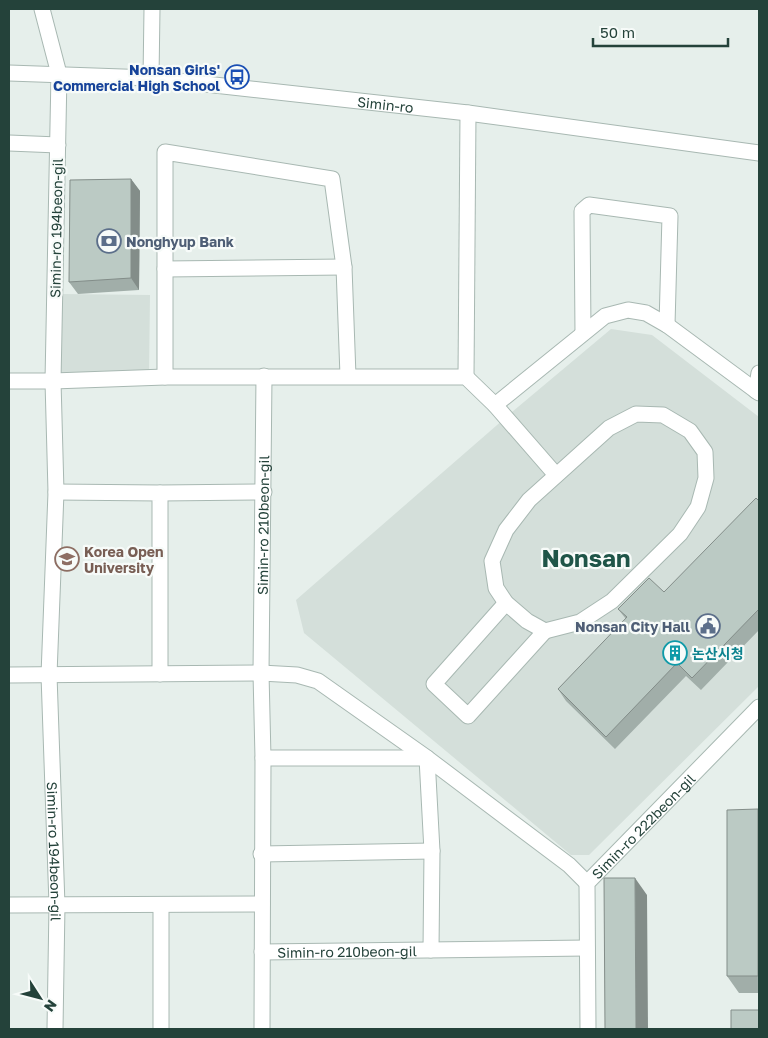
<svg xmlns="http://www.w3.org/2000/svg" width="768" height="1038" font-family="'Golos Text','Noto Sans KR',sans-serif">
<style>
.built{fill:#d4dfda}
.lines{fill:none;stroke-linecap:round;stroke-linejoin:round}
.minor-casing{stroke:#a8b8b2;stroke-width:17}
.minor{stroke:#fff;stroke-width:15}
.wall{fill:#a1aea9}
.shaded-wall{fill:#838d89}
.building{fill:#bbcac4;stroke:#838d89}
.labels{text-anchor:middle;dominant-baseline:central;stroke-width:4.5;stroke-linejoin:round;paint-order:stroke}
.transit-label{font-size:14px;font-weight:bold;fill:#164399;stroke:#f7fbf9;text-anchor:end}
.street-label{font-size:14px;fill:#24423a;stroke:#f7fbf9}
.service-label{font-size:14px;font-weight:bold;fill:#4e5e75;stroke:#f7fbf9;text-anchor:start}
.education-label{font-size:14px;font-weight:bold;fill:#785e54;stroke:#f7fbf9;text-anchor:start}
.culture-label{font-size:14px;font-weight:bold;fill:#0d838f;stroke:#f7fbf9;text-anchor:start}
.town-label{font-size:24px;font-weight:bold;fill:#1f5548;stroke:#f7fbf9}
</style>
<rect width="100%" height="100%" fill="#e6efeb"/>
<path class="built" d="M62 294 150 295 149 375 61 374Z
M611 329 652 335 759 417V686L589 855H571L304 633 296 600 512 412Z"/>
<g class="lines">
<g class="minor-casing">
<g id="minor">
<path id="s1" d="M42 9 59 74 53 381 56 492 49 675 57 905 55 1029"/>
<path id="s2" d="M9 73 151 78 468 113 759 153"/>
<path d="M151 78 152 9"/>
<path d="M9 143 58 145"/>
<path d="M165 269 344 267"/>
<path d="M583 333 582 211 589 205 670 216 667 325"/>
<path d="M165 377V152L332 179 344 267 348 376"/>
<path d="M466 377 468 113"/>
<path d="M9 381H53L165 377H466L495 405 556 475"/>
<path d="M756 391 759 373"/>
<path d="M495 405 605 316 628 310 646 313 667 325 759 393"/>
<path d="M636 414 663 415 690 431 705 452 706 478 698 507 680 534 612 601 580 622 545 631 527 621 506 603 496 588 492 561 506 530 529 500 609 428Z"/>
<path d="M56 492 160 493V674"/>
<path d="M160 493 264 492"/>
<path d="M506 603 434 684 468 716 545 631"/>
<path d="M9 675 261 673 297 675 318 681 427 758 569 865 587 883"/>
<path d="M263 758H427L432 851 431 950"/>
<path d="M261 854 432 851"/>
<path d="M9 905 262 904"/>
<path d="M161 905V1029"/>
<path id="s3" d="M262 952 587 948"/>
<path id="s4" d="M262 1029 263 758 261 673 264 376"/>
<path id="s5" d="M588 1029 587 883 759 707"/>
</g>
</g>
<use href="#minor" class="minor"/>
</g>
<path class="wall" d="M131 179 140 191 139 290 78 294 69 282Z
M759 501V630L701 690 686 676 615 749 566 701 558 689 626 619 618 609 664 592Z
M759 811V993H739L727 976Z"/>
<path class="shaded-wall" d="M131 179 140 191 139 290 131 278Z
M758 809 759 811V977L758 976Z
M635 878 647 895 648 1029H636Z"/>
<path class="building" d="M131 179V278L69 282 70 180Z
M756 498 759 501V609L692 678 677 663 606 737 558 689 627 617 618 609 649 578 664 592Z
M758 809V976H727V810Z
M604 878H635L636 1029H605Z
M731 1010H759V1029H731Z"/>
<defs>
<g id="bus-ring" transform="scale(1.25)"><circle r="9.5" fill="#f7fbf9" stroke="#1a4fb4" stroke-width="1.5"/><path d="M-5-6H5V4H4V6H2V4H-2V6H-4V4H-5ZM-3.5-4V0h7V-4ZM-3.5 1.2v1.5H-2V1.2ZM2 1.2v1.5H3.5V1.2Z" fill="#1a4fb4"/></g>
<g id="bank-ring" transform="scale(1.25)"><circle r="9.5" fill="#f7fbf9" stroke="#5c6f8a" stroke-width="1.5"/><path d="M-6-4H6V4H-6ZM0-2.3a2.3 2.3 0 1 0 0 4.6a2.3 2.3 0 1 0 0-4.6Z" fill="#5c6f8a"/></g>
<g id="university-ring" transform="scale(1.25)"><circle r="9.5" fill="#f7fbf9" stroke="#8d6e63" stroke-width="1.5"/><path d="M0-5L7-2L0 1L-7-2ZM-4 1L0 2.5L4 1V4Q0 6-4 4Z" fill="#8d6e63"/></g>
<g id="civic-ring" transform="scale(1.25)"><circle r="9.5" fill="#f7fbf9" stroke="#5c6f8a" stroke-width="1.5"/><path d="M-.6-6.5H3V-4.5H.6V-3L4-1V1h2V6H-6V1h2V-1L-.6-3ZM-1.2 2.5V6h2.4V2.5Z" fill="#5c6f8a"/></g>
<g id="building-ring" transform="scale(1.25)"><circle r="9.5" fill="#f7fbf9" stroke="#0f9aa8" stroke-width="1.5"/><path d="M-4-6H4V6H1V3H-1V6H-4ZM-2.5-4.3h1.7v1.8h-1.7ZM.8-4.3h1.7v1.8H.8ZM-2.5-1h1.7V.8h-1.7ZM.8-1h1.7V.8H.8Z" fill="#0f9aa8"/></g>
</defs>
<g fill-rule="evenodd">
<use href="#bus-ring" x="237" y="77"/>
<use href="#bank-ring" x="109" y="241"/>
<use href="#university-ring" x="67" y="559"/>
<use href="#civic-ring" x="708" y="626"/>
<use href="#building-ring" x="675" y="653"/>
</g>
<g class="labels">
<g class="transit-label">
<text x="220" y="69">Nonsan Girls'<tspan x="220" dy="16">Commercial High School</tspan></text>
</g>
<g class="street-label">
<text stroke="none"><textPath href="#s2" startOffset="378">Simin-ro</textPath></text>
<text transform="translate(56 228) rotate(-89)">Simin-ro 194beon-gil</text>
<text stroke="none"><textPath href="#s4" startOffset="504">Simin-ro 210beon-gil</textPath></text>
<text stroke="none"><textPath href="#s5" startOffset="226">Simin-ro 222beon-gil</textPath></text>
<text stroke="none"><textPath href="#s1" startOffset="845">Simin-ro 194beon-gil</textPath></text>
<text stroke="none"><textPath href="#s3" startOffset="85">Simin-ro 210beon-gil</textPath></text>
</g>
<g class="service-label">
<text x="126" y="241">Nonghyup Bank</text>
<text x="690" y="626" text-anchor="end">Nonsan City Hall</text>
</g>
<g class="education-label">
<text x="84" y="551">Korea Open<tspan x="84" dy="16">University</tspan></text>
</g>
<g class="culture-label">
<text x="692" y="653">논산시청</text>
</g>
<g class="town-label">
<text x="586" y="557">Nonsan</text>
</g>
</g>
<rect width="768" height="1038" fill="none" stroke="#24423a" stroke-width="20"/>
<g transform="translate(40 998) rotate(126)" stroke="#f7fbf9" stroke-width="4" paint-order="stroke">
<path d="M0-4L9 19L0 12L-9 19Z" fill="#24423a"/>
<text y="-8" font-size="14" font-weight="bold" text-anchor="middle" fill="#24423a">N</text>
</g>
<path d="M593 38v8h135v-8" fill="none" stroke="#24423a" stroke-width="2.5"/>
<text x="600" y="38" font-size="15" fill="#24423a" stroke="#f7fbf9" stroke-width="4" paint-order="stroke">50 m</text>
</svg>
